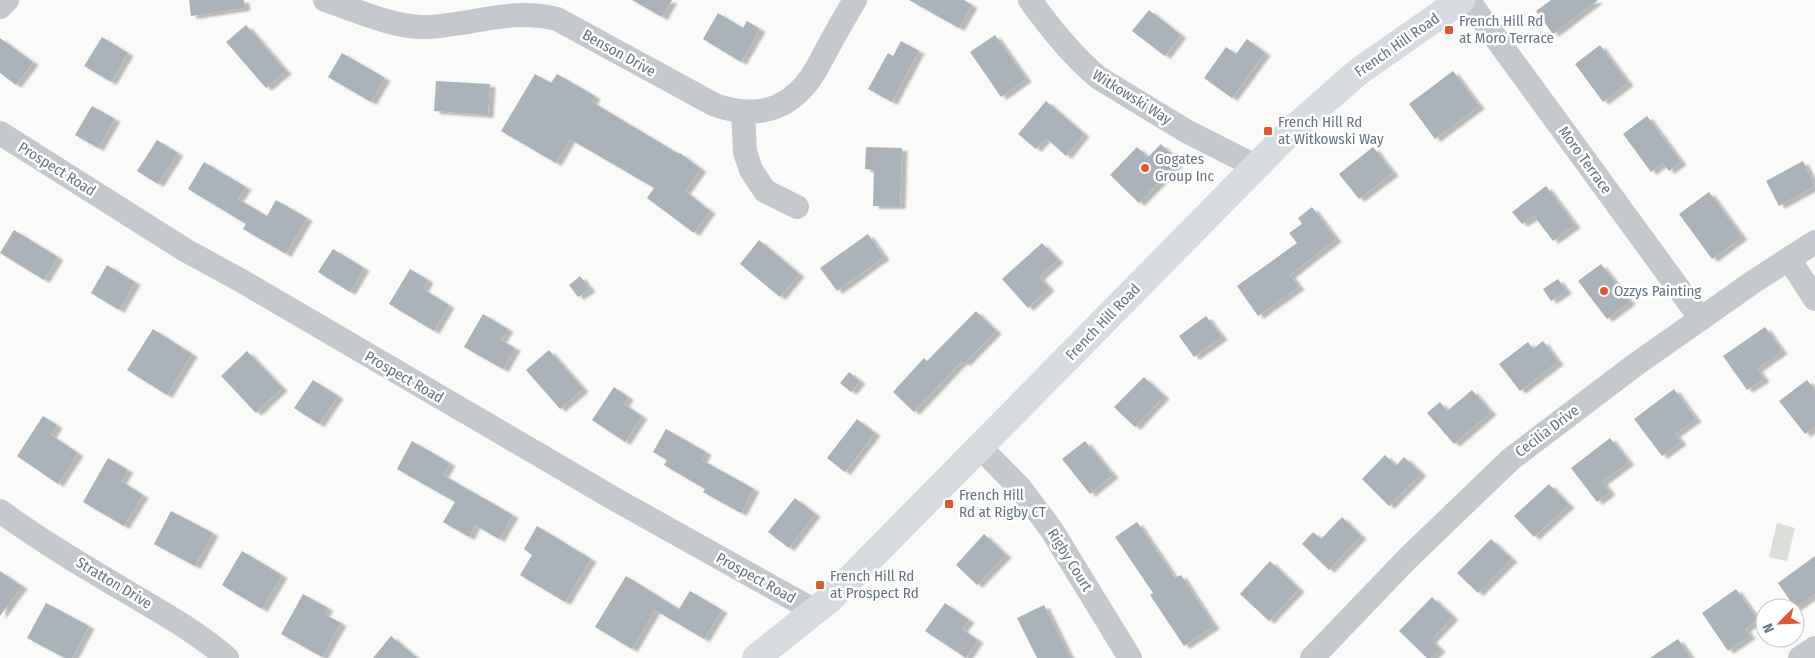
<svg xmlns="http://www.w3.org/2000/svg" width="1815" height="658" font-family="'Fira Sans Condensed',sans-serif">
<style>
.green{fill:#dadfd7}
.building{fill:#aab3b9;filter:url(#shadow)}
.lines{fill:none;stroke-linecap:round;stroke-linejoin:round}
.minor{stroke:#c3c8cc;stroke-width:24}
.major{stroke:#d6dbdf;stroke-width:28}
.poi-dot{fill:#e4572e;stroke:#fff;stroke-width:2}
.labels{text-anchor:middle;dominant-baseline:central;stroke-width:5;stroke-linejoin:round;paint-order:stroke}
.poi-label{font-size:15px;fill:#657683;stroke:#fff;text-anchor:start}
.street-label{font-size:15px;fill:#657683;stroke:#fff}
</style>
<defs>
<filter id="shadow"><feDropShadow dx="5.5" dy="3" stdDeviation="1" flood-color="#0004"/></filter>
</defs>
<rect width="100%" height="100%" fill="#fafaf8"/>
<path class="green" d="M1777 523 1795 528 1787 561 1769 557Z"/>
<path class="building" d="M189 0H244L245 8 191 16Z
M632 0H672L662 17Z
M909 0H964L972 5 959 28Z
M1551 0H1598L1553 34 1536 11Z
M1149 10 1181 35 1165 56 1132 31Z
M718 13 743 28 747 21 760 29 741 62 703 39Z
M246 25 286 71 266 88 226 42Z
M995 35 1026 79 1001 97 970 52Z
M102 37 128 53 111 82 84 66Z
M0 38 33 62 16 85 0 73Z
M1247 39 1265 53 1232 98 1204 78 1226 47 1236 54Z
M901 41 919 51 892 102 868 89 888 53 893 56Z
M1600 45 1628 83 1603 102 1575 64Z
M342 53 385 78 371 102 328 77Z
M1453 71 1479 106 1435 139 1409 104Z
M535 74 551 83 557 74 595 96 592 102 679 154 680 153 701 169 685 191 710 211 694 233 647 198 654 188 570 139 556 163 501 131Z
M436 81 490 84 488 115 434 111Z
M1046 101 1084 134 1066 156 1046 138 1036 149 1018 134Z
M92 106 115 119 98 148 75 135Z
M1647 116 1681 162 1669 171 1663 163 1651 172 1623 134Z
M157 140 178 153 158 184 137 171Z
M1161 144 1179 162 1139 203 1110 175 1137 147 1148 157Z
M866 147 902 148 900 206H873L874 170 865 169Z
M1373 147 1393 173 1359 199 1339 174Z
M1803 161 1815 186 1779 206 1766 181Z
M204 162 246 187 238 199 267 216 276 200 307 218 286 254 243 229 246 224 188 189Z
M1546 186 1575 225 1553 241 1534 216 1522 224 1512 212Z
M1709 192 1742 237 1712 259 1679 214Z
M1312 207 1336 239 1290 275 1299 287 1258 316 1237 286 1297 243 1289 233 1302 224 1298 218Z
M14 230 58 257 44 280 0 253Z
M868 234 884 257 837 291 820 268Z
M759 240 799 274 780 297 740 264Z
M1042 243 1058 260 1039 277 1049 288 1028 308 1002 279Z
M333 249 364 268 350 292 318 272Z
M1601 264 1630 302 1607 319 1578 281Z
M107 265 135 282 119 310 91 293Z
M410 269 428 280 423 289 449 305 434 331 389 304Z
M580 276 590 289 578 297 569 285Z
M1558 279 1566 291 1551 301 1543 289Z
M976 311 996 331 965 363 962 361 914 412 893 392 924 358 927 361Z
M483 314 508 329 501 340 515 348 503 369 464 347Z
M1206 316 1222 337 1194 357 1179 336Z
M1765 327 1782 351 1757 369 1764 379 1747 390 1723 356Z
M153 329 192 354 167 395 127 370Z
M1543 341 1558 362 1520 391 1499 364 1528 342 1533 349Z
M549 350 583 389 560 409 526 370Z
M247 351 282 388 256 413 221 376Z
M849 372 860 381 851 392 840 383Z
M1144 377 1164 396 1135 427 1114 407Z
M313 380 338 396 319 424 294 408Z
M1807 380 1815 390V427L1805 434 1779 401Z
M614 387 628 397 624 404 642 416 625 442 592 420Z
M1674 389 1696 419 1675 434 1681 442 1662 456 1634 419Z
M1472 390 1491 412 1454 444 1427 413 1440 402 1447 411Z
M43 416 57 425 51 435 78 453 58 484 17 456Z
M857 419 875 433 845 472 827 458Z
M666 429 706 452 702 460 754 489 741 513 703 492 705 489 664 465 667 460 653 452Z
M1610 438 1629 462 1602 482 1610 492 1597 502 1571 468Z
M412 441 450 463 443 475 513 515 499 539 475 525 469 537 443 522 455 502 397 469Z
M1085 441 1113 475 1090 494 1062 459Z
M1385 455 1396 466 1404 457 1421 473 1389 506 1362 479Z
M108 458 128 470 121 481 143 495 124 526 83 502Z
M1549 484 1569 505 1534 537 1514 516Z
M795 498 815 514 789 548 768 532Z
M171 511 213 533 195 566 154 544Z
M1342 517 1361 536 1329 570 1302 544 1313 532 1321 539Z
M1137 522 1175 578 1181 575 1214 626 1184 646 1150 595 1153 593 1115 537Z
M537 526 591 559 565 602 520 575 532 555 524 549Z
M984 534 1006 555 977 585 956 565Z
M1491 539 1512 559 1478 593 1457 573Z
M242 551 282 575 262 609 222 585Z
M1815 556V594L1795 608 1778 583Z
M1270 561 1299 589 1269 621 1240 594Z
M0 571 22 586 0 616Z
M626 576 679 609 690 591 722 610 704 639 655 610 632 649 595 627Z
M1736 589 1758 620 1745 629 1750 636 1728 651 1702 613Z
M303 594 328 608 324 614 341 623 322 657 281 634Z
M1432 597 1453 617 1431 640 1440 649 1431 658H1427L1399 631Z
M46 603 89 626 72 658H65L27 638Z
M945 603 969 620 962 629 978 640 966 658 925 631Z
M1044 605 1070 658H1037L1017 618Z
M391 636 417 658H373Z
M1678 639 1691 658H1650Z"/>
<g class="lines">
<path class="minor" d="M325 0C353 9 395 28 424 27 470 26 510 7 557 19L715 105C750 117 781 114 806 84 814 75 820 62 826 51 835 34 845 17 855 0
M1030 0C1050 28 1072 56 1099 78L1186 131 1255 166
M1468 0 1701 319
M0 7 7 0
M743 112 745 152 751 170 765 191 797 207
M0 133 185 250 240 280 618 501 815 611
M1789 259 1815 299
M980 447 1020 488 1051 529 1130 658
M0 511C41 541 85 567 129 593 163 613 197 632 227 658
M1312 658 1408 558 1511 459 1635 365 1753 282 1815 242
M1800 658 1815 648"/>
<path class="major" d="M756 658 831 598 1293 129 1358 72 1461 0"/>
</g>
<g class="poi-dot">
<rect x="1444" y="25" width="10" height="10" rx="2.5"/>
<rect x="1263" y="126" width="10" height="10" rx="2.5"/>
<circle cx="1145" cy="168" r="5"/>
<circle cx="1604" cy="291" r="5"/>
<rect x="944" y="499" width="10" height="10" rx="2.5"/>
<rect x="815" y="580" width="10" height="10" rx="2.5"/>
</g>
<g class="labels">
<g class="poi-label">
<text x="1459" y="21">French Hill Rd<tspan x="1459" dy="17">at Moro Terrace</tspan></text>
<text x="1278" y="122">French Hill Rd<tspan x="1278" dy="17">at Witkowski Way</tspan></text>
<text x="1155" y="159">Gogates<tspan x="1155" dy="17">Group Inc</tspan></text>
<text x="1614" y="291">Ozzys Painting</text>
<text x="959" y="495">French Hill<tspan x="959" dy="17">Rd at Rigby CT</tspan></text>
<text x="830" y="576">French Hill Rd<tspan x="830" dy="17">at Prospect Rd</tspan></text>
</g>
<g class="street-label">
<text transform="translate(1397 45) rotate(-35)">French Hill Road</text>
<text transform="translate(619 53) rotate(29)">Benson Drive</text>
<text transform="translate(1132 97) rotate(32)">Witkowski Way</text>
<text transform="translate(1585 160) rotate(54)">Moro Terrace</text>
<text transform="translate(57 169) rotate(32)">Prospect Road</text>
<text transform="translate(1103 322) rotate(-46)">French Hill Road</text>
<text transform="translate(404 377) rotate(30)">Prospect Road</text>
<text transform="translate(1547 431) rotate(-37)">Cecilia Drive</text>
<text transform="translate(1070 560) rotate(58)">Rigby Court</text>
<text transform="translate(756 578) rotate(29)">Prospect Road</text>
<text transform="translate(114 583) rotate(31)">Stratton Drive</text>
</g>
</g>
<g transform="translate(1780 623) rotate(246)"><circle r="24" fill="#ffffff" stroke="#c1c8cd"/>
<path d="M0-4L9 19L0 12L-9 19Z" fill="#e4572e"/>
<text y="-8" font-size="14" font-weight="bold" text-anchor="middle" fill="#657683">N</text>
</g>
</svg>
